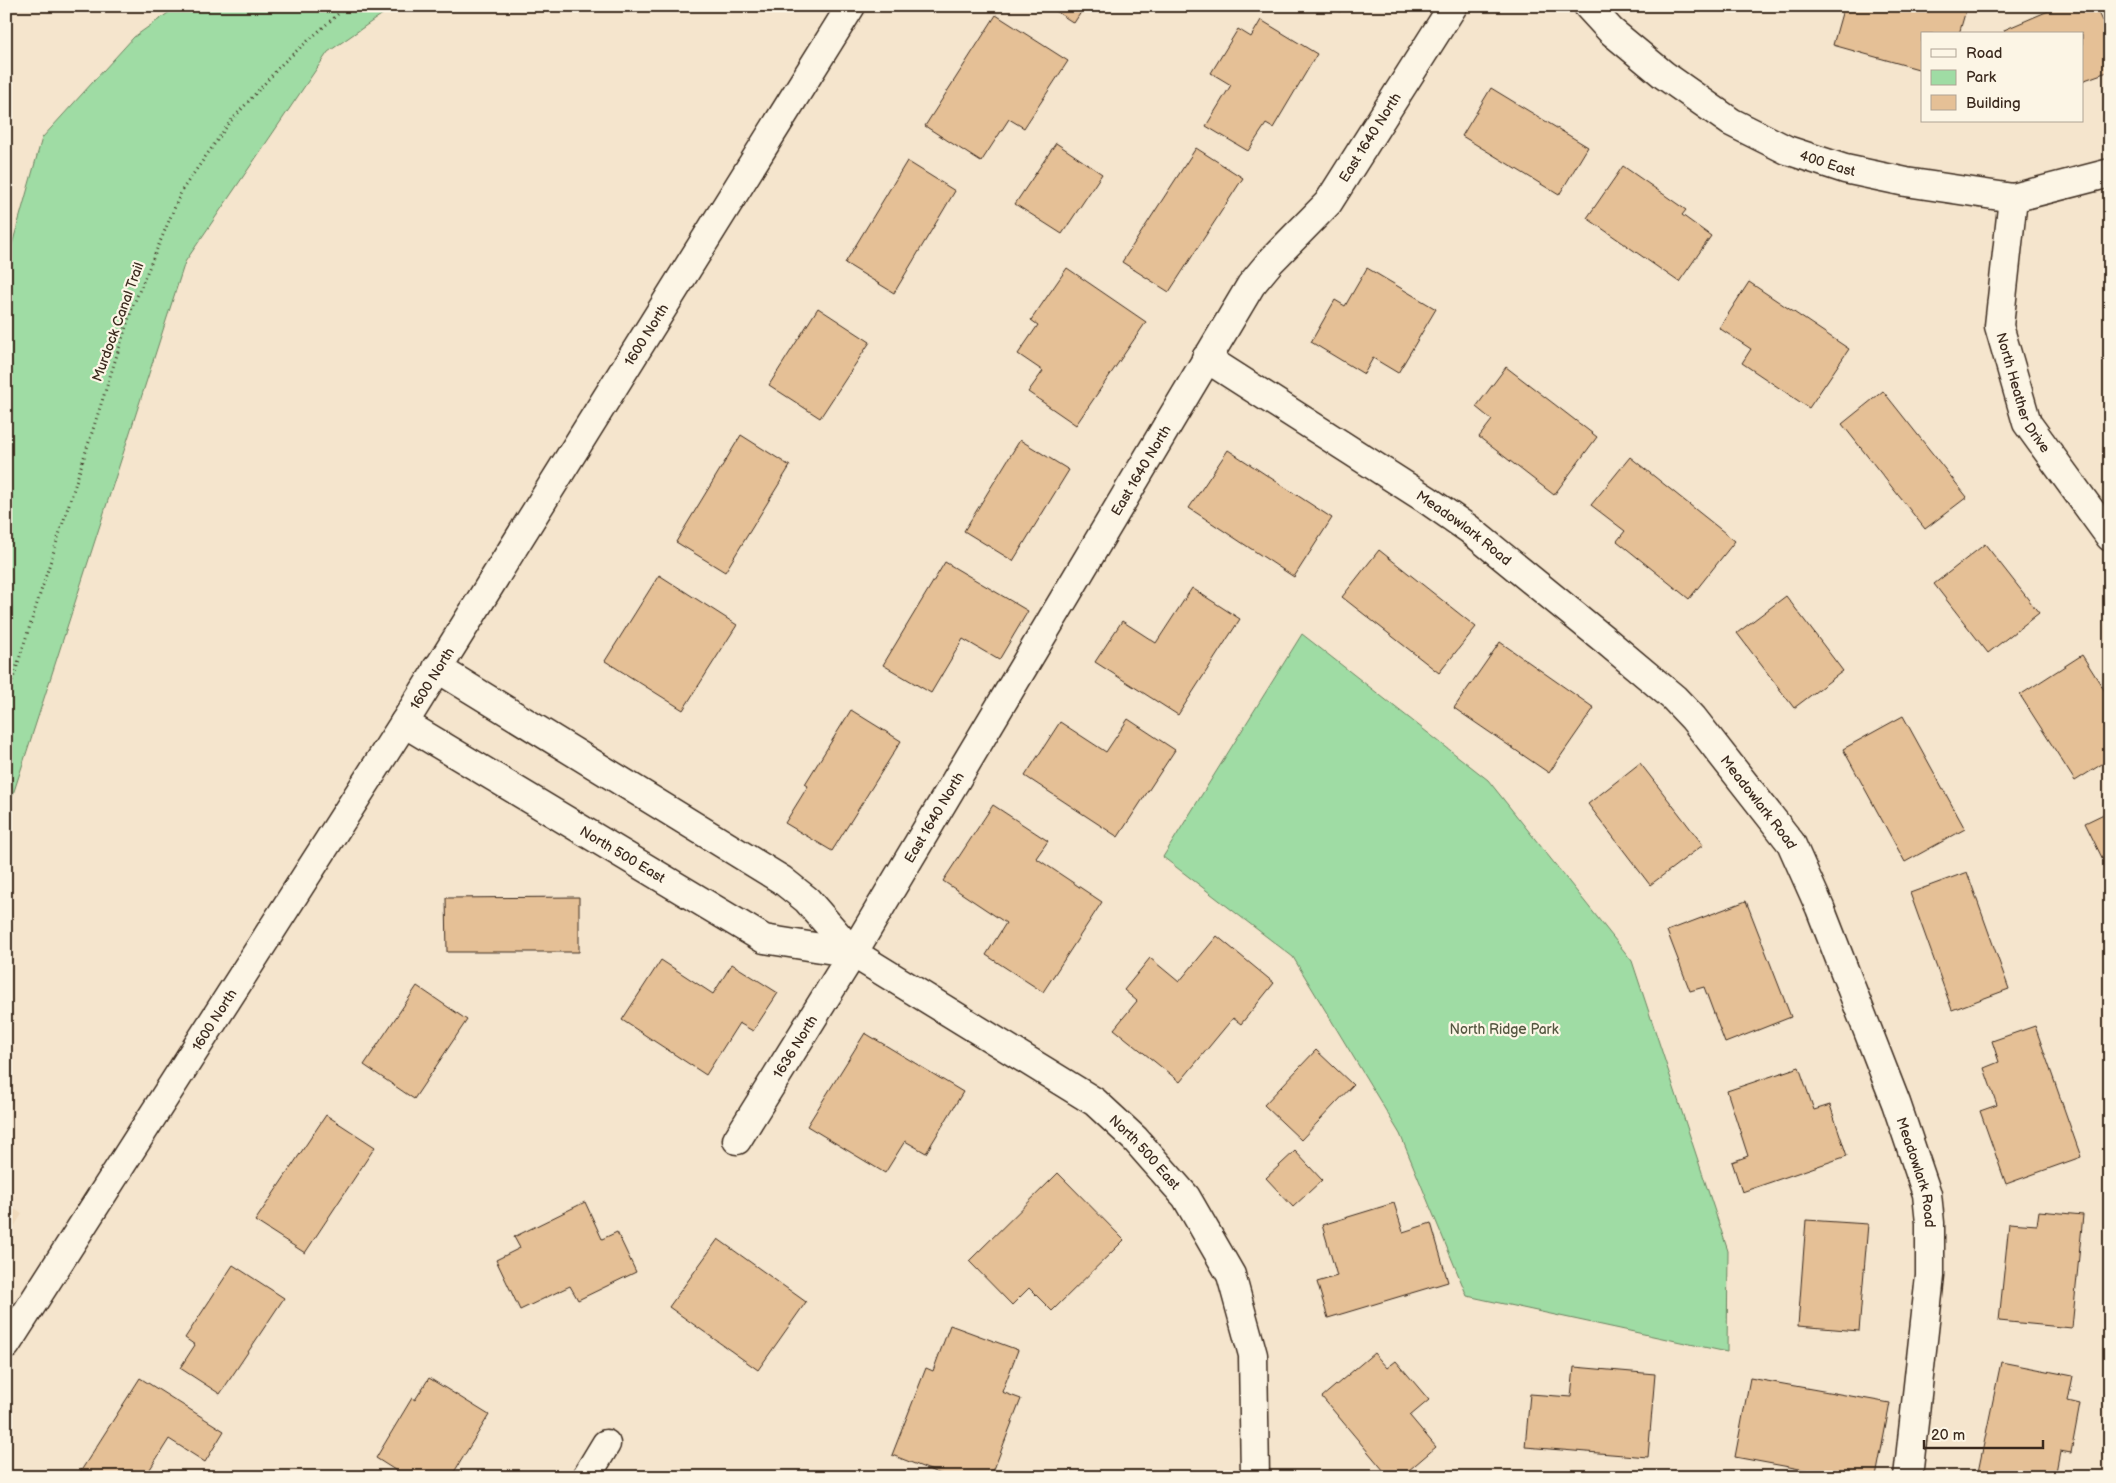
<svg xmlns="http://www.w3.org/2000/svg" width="2116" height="1483" font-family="'Balsamiq Sans',sans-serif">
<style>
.built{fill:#f0dabc}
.green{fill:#9fdca4;stroke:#6d8361}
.building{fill:#e5c096;stroke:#3b2a1e}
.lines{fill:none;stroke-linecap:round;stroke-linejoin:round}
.street-casing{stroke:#3b2a1e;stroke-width:31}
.secondary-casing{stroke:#3b2a1e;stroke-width:31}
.path{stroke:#3b2a1e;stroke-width:3;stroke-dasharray:1 4;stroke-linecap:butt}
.street{stroke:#fcf5e5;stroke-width:28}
.secondary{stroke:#fcf5e5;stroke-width:28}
.labels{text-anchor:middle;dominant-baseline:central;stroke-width:4.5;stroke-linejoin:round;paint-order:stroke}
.street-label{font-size:14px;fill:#3b2a1e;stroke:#fcf5e5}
.park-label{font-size:14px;fill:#545640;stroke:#fcf5e5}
</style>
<rect width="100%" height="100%" fill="#f5e5cd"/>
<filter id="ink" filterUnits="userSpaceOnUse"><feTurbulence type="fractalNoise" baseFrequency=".02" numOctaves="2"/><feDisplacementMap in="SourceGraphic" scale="10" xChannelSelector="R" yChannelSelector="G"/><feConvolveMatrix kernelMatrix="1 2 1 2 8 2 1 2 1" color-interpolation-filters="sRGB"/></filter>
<g filter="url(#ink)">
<path class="built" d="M6 1204 22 1214 6 1240Z"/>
<path class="green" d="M178 6H394L328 52 185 262 6 816V266L42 138 134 37Z
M1302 634 1488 780 1632 961 1728 1251 1727 1352 1467 1296 1400 1134 1293 957 1163 857Z"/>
<path class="building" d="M1048 6H1085L1074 23Z
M1330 6H1343L1340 12Z
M1844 6H1953L1966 10 1959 34H1922V70L1833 45Z
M2060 6H2095L2102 21 2110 19V71L2082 81V34H2006L2004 30Z
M996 15 1068 61 1024 128 1009 119 981 162 925 126Z
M1261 20 1317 54 1273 128 1266 124 1248 151 1206 126 1231 85 1211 73 1238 29 1251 37Z
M1491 88 1588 147 1559 195 1462 136Z
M1056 143 1102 174 1062 234 1015 204Z
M1196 148 1243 178 1169 292 1122 262Z
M907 161 955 191 894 293 845 263Z
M1623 166 1686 210 1682 215 1711 236 1679 282 1587 218Z
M1067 268 1146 322 1076 425 1028 392 1043 371 1018 354 1038 325 1031 320Z
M1367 268 1436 309 1398 373 1373 358 1364 374 1311 342 1335 300 1345 306Z
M1749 282 1849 349 1809 408 1742 363 1751 349 1719 328Z
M818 308 870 342 820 418 769 385Z
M1506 367 1597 437 1554 495 1479 437 1492 420 1476 407Z
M1883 391 1967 497 1925 529 1842 424Z
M741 435 790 466 725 572 676 542Z
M1020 440 1069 470 1013 561 964 531Z
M1228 450 1332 518 1294 577 1189 508Z
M1630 457 1735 541 1689 599 1617 541 1625 531 1591 505Z
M1985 544 2039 613 1988 653 1934 584Z
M1379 550 1476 627 1439 673 1342 597Z
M945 562 1028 611 999 660 963 639 931 693 883 665Z
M659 575 737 625 683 710 605 661Z
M1192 588 1240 619 1178 715 1095 662 1122 621 1156 643Z
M1786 596 1843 671 1794 708 1737 633Z
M1500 642 1594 708 1549 773 1454 708Z
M2082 655 2110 699V759L2075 781 2020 695Z
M851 710 901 741 832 851 785 823 808 786 805 784Z
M1903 716 1965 829 1905 862 1843 749Z
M1128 719 1175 750 1118 837 1025 776 1060 722 1106 752Z
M1640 763 1703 845 1650 885 1588 804Z
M993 805 1048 841 1036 858 1102 902 1043 992 986 955 1006 923 943 881Z
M2110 811V874L2085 823Z
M1967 872 2009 989 1952 1010 1910 893Z
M579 897V952H447L446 898Z
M1746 901 1791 1017 1725 1043 1704 987 1690 991 1667 931Z
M1217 936 1274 983 1241 1024 1233 1018 1180 1082 1114 1029 1137 1001 1124 990 1150 958 1179 982Z
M661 960 713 994 732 964 778 993 753 1031 739 1023 706 1075 622 1020Z
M417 986 467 1020 414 1099 364 1065Z
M2035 1026 2081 1157 2006 1184 1980 1111 1997 1105 1984 1068 1999 1062 1992 1041Z
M865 1033 963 1092 926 1153 905 1141 885 1173 807 1126Z
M1316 1050 1353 1085 1301 1140 1264 1105Z
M1799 1067 1814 1110 1830 1105 1847 1156 1742 1192 1732 1162 1748 1156 1727 1091Z
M326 1115 375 1147 305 1253 255 1221Z
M1295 1151 1322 1180 1293 1207 1266 1178Z
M1058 1173 1124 1240 1052 1311 1029 1288 1012 1305 969 1261Z
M585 1202 602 1239 617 1232 636 1272 578 1300 570 1286 520 1310 496 1260 520 1248 514 1237Z
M1394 1203 1403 1232 1431 1223 1448 1282 1328 1318 1317 1282 1337 1276 1322 1225Z
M2039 1211 2083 1215 2072 1328 1999 1321 2009 1223 2037 1225Z
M1806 1220 1868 1224 1859 1331 1798 1326Z
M718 1239 806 1302 758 1370 669 1307Z
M233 1265 284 1298 220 1394 180 1368 195 1345 185 1338Z
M950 1325 1018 1350 1002 1392 1021 1399 991 1477H948L892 1455 926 1368 933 1371Z
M1374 1353 1387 1368 1396 1361 1429 1400 1410 1416 1436 1447 1401 1477H1389L1322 1397Z
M2001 1362 2073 1376 2068 1401 2080 1404 2071 1453 2060 1451 2055 1477H1971L1972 1471 1978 1472Z
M1574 1367 1655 1374 1648 1457 1525 1447 1530 1394 1571 1397Z
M140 1378 224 1431 205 1462 169 1439 145 1477H77Z
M429 1378 489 1415 451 1477H406L376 1458 412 1398 415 1400Z
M1750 1378 1890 1403 1876 1477H1843L1735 1457Z"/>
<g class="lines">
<g class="street-casing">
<g id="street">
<path id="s1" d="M2013 198 1999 326 2027 423 2110 537"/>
<path id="s2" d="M1206 358 1426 499 1469 529 1605 640 1674 698 1693 718 1791 843 1820 908 1896 1103 1927 1194 1930 1223V1276L1908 1477"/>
<path id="s3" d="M437 668 782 880 807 900 853 953 1095 1102 1135 1139 1186 1197 1231 1275 1253 1355 1255 1477"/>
<path id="s4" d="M404 723 764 939 853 953"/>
<path id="s5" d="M737 1140 853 953 1251 285 1270 262 1328 203 1453 6"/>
<path d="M586 1477 606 1444"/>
</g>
</g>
<g class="secondary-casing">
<g id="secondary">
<path id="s6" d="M1588 6 1611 31 1664 75 1731 122 1787 150 1845 169 1906 182 2013 198 2110 173"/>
<path id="s7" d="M6 1345 404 723 851 6"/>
</g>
</g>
<path class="path" d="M6 700 132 308 182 190 230 122 283 63 347 6"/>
<use href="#street" class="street"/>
<use href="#secondary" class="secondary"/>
</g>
</g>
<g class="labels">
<g class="street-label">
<text stroke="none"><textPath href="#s5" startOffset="1188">East 1640 North</textPath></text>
<text stroke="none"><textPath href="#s6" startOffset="290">400 East</textPath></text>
<text transform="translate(118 322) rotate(-70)">Murdock Canal Trail</text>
<text stroke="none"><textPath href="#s7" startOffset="1196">1600 North</textPath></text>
<text stroke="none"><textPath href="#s1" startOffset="200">North Heather Drive</textPath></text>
<text stroke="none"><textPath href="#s5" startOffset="782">East 1640 North</textPath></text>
<text stroke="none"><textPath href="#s2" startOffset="309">Meadowlark Road</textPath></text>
<text stroke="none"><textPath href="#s7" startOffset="791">1600 North</textPath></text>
<text stroke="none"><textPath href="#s2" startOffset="714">Meadowlark Road</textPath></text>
<text stroke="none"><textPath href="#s5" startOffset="378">East 1640 North</textPath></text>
<text stroke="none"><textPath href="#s4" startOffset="255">North 500 East</textPath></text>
<text stroke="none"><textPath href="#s7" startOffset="386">1600 North</textPath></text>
<text stroke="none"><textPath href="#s5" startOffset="110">1636 North</textPath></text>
<text stroke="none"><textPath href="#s3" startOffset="862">North 500 East</textPath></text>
<text stroke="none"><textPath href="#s2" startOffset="1119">Meadowlark Road</textPath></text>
</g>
<g class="park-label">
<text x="1504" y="1029">North Ridge Park</text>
</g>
</g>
<rect width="2116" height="1483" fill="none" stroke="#fcf5e5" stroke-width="25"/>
<rect x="12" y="12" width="2091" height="1458" fill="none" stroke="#3b2a1e" stroke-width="2" filter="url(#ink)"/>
<rect x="1921" y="32" width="162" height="90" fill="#fcf5e5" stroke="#afa495"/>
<rect x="1931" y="49" width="25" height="8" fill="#fcf5e5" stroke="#afa495"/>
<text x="1966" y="58" font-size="15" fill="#3b2a1e">Road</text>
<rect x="1931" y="70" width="25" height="15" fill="#9fdca4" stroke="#afa495"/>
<text x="1966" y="82" font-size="15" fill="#3b2a1e">Park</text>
<rect x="1931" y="95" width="25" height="15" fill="#e5c096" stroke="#afa495"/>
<text x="1966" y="108" font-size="15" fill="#3b2a1e">Building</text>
<path d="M1924 1440v8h119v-8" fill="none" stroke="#3b2a1e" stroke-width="2.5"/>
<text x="1931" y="1440" font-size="15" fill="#3b2a1e" stroke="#fcf5e5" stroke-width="4" paint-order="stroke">20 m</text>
</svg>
